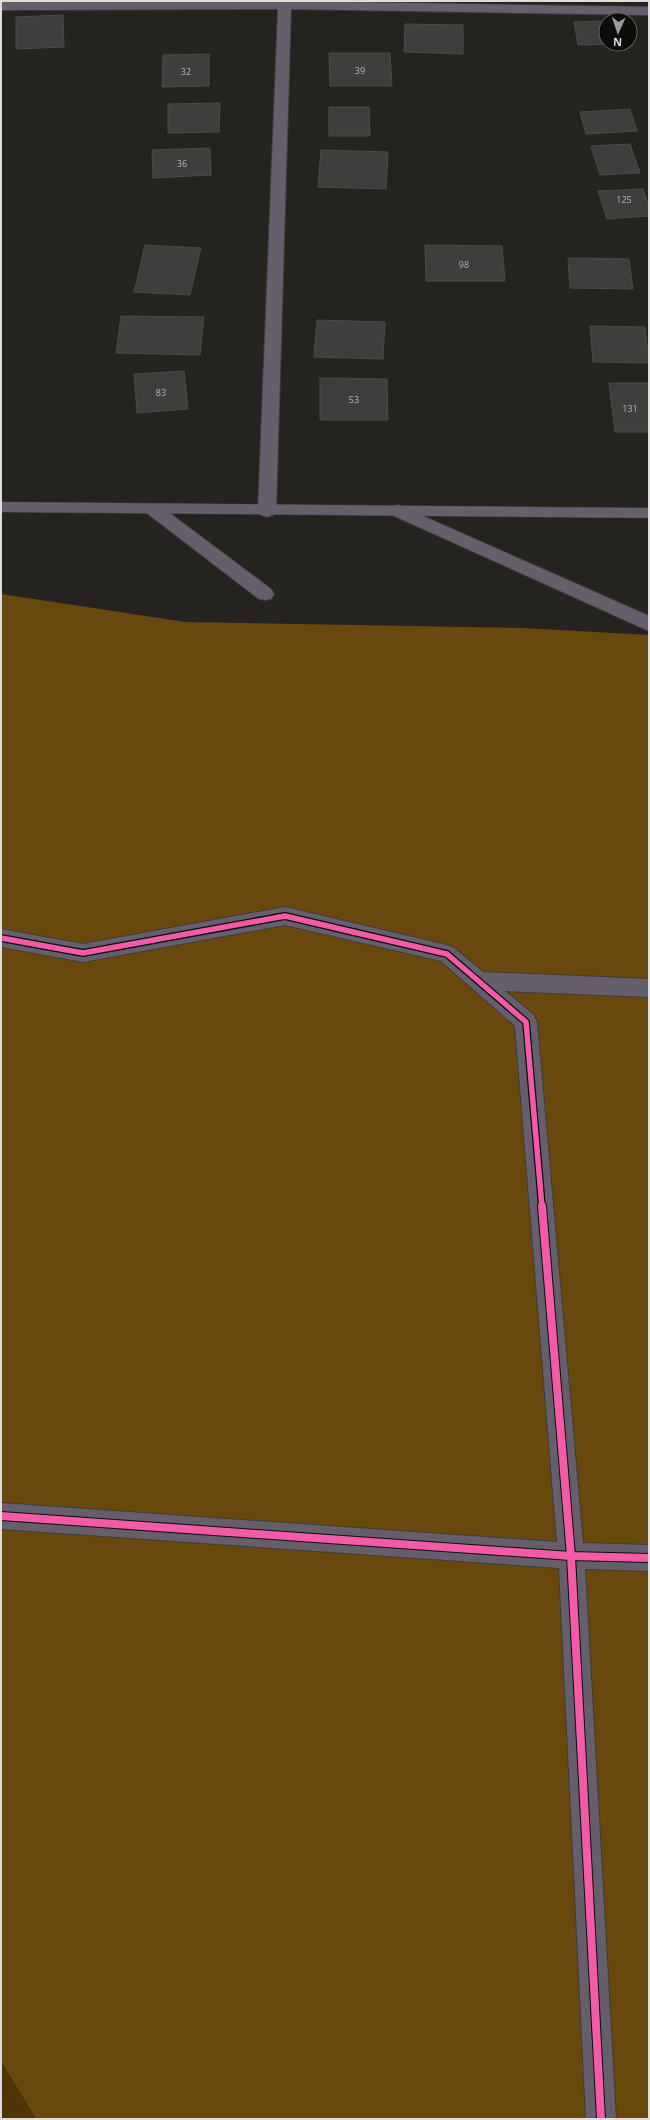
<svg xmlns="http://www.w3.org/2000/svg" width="650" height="2120" font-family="'Open Sans',sans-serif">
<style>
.green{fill:#4f3404}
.forest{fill:#68480c}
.building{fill:#3f3e3c;stroke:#4c4a48}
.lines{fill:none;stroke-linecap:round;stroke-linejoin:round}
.service-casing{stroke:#3e3d3b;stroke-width:1}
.minor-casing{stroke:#3e3d3b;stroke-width:2}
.service{fill:#655f6c;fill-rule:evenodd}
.minor{fill:#655f6c;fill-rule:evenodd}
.cycleway-far1-casing{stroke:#0e0c0a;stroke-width:8}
.cycleway-casing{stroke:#0e0c0a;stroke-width:10}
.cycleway-far1{stroke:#f35aa7;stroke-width:5.5}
.cycleway{stroke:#f35aa7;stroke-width:8}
.labels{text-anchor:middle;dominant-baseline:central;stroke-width:4;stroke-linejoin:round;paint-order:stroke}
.far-number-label{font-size:9px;fill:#b7b5b2}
</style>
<rect width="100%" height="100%" fill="#252320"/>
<path class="green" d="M1 2061 36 2119H1Z"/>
<path class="forest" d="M1 594 185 622 523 628 649 635V2119H36L1 2061Z"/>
<path class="building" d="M63 15 64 47 16 49V17Z
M606 21V44H617L578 45 574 22Z
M405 24 463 25V54L404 52Z
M329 53H390L392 86H330Z
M209 54V86L162 87 163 55Z
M220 103 219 132 168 133V104Z
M329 107H369L370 136H329Z
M630 109 637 131 586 134 580 112Z
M630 144 640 173 600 175 591 146Z
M210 148 211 175 153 178 152 150Z
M321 150 388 152 386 189 318 187Z
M643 189 649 206V216L607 219 598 191Z
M145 245 201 248 190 295 134 292Z
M425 245 502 246 505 281H426Z
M568 258 629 259 633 289 570 288Z
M121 316 204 317 200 355 116 353Z
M317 320 385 322 383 359 314 357Z
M590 326 645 327 649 363 593 362Z
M184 371 188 409 137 413 134 374Z
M320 378 387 379 388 420H320Z
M609 383H649V432H615Z"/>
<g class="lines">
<g class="service-casing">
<path id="service" d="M1 502 649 508V518L1 512Z"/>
</g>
<g class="minor-casing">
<path id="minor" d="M292 1 649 7V15L291 9 276 511 273 515 267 517 261 515 258 511 278 9 1 10V2Z
M154 504 160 506 271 589 274 594 271 599 265 600 259 599 148 514 145 510 148 506Z
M398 505 649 616V631L392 515 389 511 392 507Z
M285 907 447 945 454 948 483 972 649 979V997L505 991 534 1015 537 1022 583 1543 649 1545V1571L585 1569 616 2119H586L559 1568 1 1529V1503L557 1542 515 1026 441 961 285 925 83 962 1 947V929L83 944Z"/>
</g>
<use href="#service" class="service"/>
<use href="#minor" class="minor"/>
<g class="cycleway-far1-casing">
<path id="cycleway-far1" d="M1 938 83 953 285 916 447 954 526 1022 542 1207"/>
</g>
<g class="cycleway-casing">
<path id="cycleway" d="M542 1206 571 1556 601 2119
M1 1516 571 1556 649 1558"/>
</g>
<use href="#cycleway-far1" class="cycleway-far1"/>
<use href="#cycleway" class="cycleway"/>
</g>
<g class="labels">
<g class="far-number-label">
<text x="360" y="70">39</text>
<text x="186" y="71">32</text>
<text x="182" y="163">36</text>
<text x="624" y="199">125</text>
<text x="464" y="264">98</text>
<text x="161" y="392">83</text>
<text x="354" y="399">53</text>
<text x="630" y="408">131</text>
</g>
</g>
<rect width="650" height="2120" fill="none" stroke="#dfddda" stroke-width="4"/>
<g transform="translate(618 32) rotate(183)"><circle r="19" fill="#0e0c0a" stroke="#62605d"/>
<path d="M0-3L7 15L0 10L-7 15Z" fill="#9e9c99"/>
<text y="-6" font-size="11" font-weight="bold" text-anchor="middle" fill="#dfddda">N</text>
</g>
</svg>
